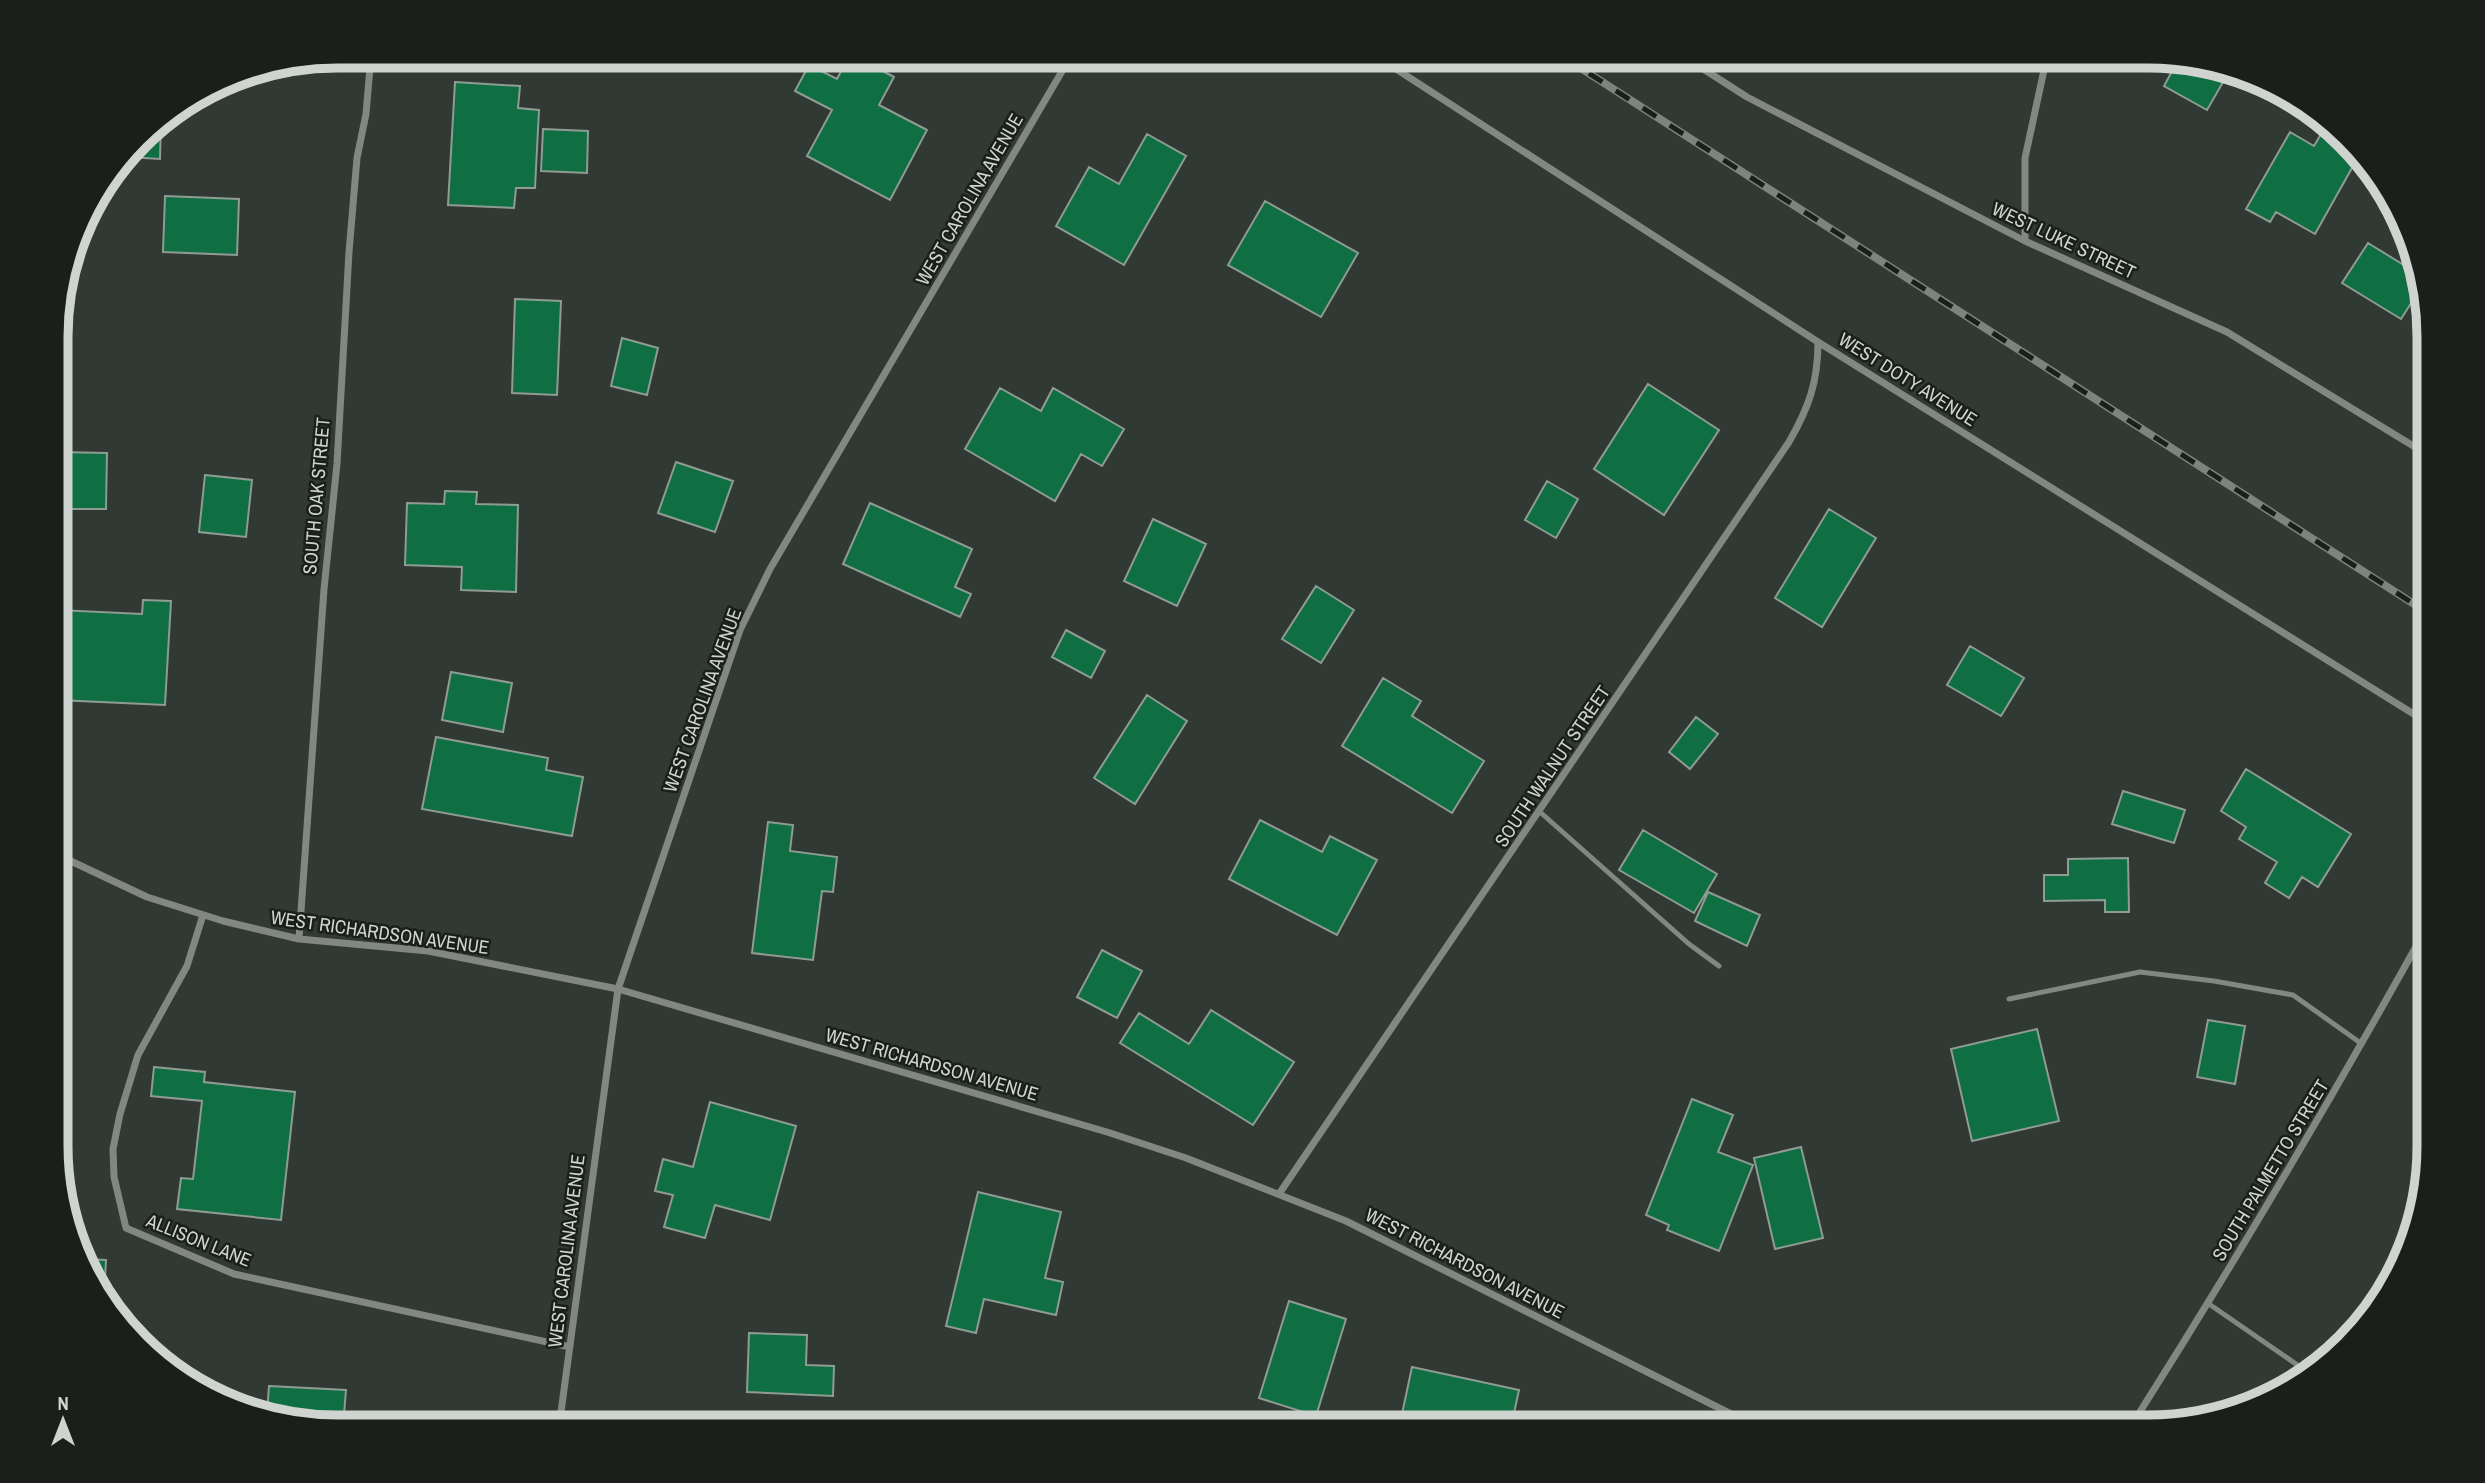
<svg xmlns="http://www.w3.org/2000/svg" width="2485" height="1483" font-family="'Archivo Narrow',sans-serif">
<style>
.building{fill:#0f6e42;stroke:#909b94;stroke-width:2}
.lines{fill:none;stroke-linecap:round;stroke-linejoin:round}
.lane{stroke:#828783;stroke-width:5}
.street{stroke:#828783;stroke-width:7}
.rail-casing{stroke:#7d847f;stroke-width:8}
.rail{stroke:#1b1f1c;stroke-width:5;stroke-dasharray:16;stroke-linecap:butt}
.labels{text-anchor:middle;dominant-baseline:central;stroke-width:5;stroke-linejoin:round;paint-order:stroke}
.street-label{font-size:19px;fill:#cfd4d0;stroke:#1b1f1c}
.rim{fill:none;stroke:#cfd4d0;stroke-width:9}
</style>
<rect width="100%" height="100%" fill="#303933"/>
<path class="building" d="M849 56H855L894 77 879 105 927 130 890 200 807 156 832 110 795 91 809 65 837 79Z
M2178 60 2230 70 2207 110 2164 86Z
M455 82 520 86 518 108 539 110 535 188H516L514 208 448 205Z
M161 120 160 159 128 157 152 126Z
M543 129 588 131 587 173 541 171Z
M2290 132 2314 146 2321 134 2357 159 2315 234 2276 212 2270 222 2246 209Z
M1147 134 1186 156 1124 265 1056 226 1089 167 1119 184Z
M165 196 239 199 237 255 163 252Z
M1265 201 1358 253 1321 317 1228 265Z
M2368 243 2420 275 2422 286 2401 319 2342 283Z
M515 299 561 301 557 395 512 393Z
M622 338 658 348 647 395 611 386Z
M1648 384 1719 430 1664 515 1594 469Z
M1000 388 1041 411 1053 388 1124 429 1102 466 1081 454 1055 501 965 449Z
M58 452 107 453 106 509H58Z
M676 462 733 481 715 532 658 513Z
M205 475 252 480 246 537 199 532Z
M1547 481 1578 499 1556 538 1525 520Z
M445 491 477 492 476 504 518 505 516 592 461 590 462 567 405 565 407 503 444 504Z
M870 503 972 549 955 587 971 594 960 617 843 564Z
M1829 509 1876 538 1822 627 1775 598Z
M1153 519 1206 544 1177 606 1124 581Z
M1316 586 1354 610 1321 663 1282 639Z
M143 600 171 601 165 705 58 700V610L142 614Z
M1066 630 1105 651 1091 678 1052 657Z
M1970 646 2024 678 2001 716 1947 685Z
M451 672 512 683 503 732 442 720Z
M1383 678 1421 701 1412 716 1484 761 1452 813 1342 746Z
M1147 695 1187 721 1135 804 1094 778Z
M1696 717 1718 734 1690 769 1669 752Z
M436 737 548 758 546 770 583 777 572 836 422 809Z
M2246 769 2351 834 2318 887 2302 877 2289 898 2265 883 2277 862 2239 839 2246 827 2221 811Z
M2123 791 2185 810 2174 843 2112 824Z
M1260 820 1322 852 1330 836 1377 860 1337 935 1229 879Z
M768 822 793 825 790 851 837 857 833 892 822 891 813 960 752 953Z
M1643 830 1717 874 1694 913 1619 870Z
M2128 858 2129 912H2105V900L2044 901V875H2068V859Z
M1708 892 1760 915 1747 946 1695 921Z
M1102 950 1142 971 1117 1018 1077 997Z
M1211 1010 1294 1062 1253 1125 1120 1043 1139 1013 1189 1044Z
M2208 1020 2245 1026 2235 1084 2197 1077Z
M2037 1029 2059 1121 1972 1141 1951 1049Z
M154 1067 205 1072 204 1082 295 1092 281 1220 177 1209 181 1178 193 1179 202 1101 151 1096Z
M58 1094H70L66 1179H58Z
M1692 1099 1733 1115 1718 1152 1753 1165 1719 1251 1667 1230 1669 1225 1646 1215Z
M710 1102 796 1126 770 1220 715 1205 705 1238 664 1227 673 1195 655 1191 663 1159 693 1167Z
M1801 1147 1823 1238 1775 1249 1754 1158Z
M978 1192 1061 1212 1045 1278 1063 1282 1056 1315 984 1299 976 1333 946 1326Z
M87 1259 106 1260 104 1296H101Z
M1289 1301 1346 1319 1316 1416 1259 1398Z
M749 1333 807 1335 806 1365 834 1366 833 1396 747 1392Z
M1412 1367 1519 1390 1511 1427H1460L1402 1414Z
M269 1386 346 1390 344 1415 363 1416V1427H337L264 1417 251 1412 267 1413Z"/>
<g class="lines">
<path class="lane" d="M1540 812 1689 944 1719 966
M2009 999 2140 972 2214 981 2293 995 2362 1044
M2209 1304 2309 1373"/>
<path class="street" d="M1376 56 1818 342 2428 723
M1683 56 1747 97 2025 241 2227 332 2428 455
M2025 241V158L2047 56
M58 855 147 897 223 921 299 939 428 951 618 989 1107 1132 1186 1158 1346 1221 1757 1427
M203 915 187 966 138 1055 120 1114 113 1149 114 1177 126 1228 234 1274 570 1347
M299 939 324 589 337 464 349 252 357 158 366 114 371 56
M1279 1194 1789 442C1809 407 1818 382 1818 342
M2131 1426C2235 1262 2334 1095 2428 925
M559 1427 618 989 740 630 770 569 1071 56"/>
<g class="rail-casing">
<path id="rail" d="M1562 56 2428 613"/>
</g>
<use href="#rail" class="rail"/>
</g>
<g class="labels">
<g class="street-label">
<text transform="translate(969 199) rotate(-60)">WEST CAROLINA AVENUE</text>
<text transform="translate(2064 240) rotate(25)">WEST LUKE STREET</text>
<text transform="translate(1908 379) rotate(32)">WEST DOTY AVENUE</text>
<text transform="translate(316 496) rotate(-85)">SOUTH OAK STREET</text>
<text transform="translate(702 700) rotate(-70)">WEST CAROLINA AVENUE</text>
<text transform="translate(1552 766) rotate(-56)">SOUTH WALNUT STREET</text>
<text transform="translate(380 932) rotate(8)">WEST RICHARDSON AVENUE</text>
<text transform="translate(932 1064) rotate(16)">WEST RICHARDSON AVENUE</text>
<text transform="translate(2270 1170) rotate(-59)">SOUTH PALMETTO STREET</text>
<text transform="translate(199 1240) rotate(22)">ALLISON LANE</text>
<text transform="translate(566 1251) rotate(-83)">WEST CAROLINA AVENUE</text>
<text transform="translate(1465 1263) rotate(27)">WEST RICHARDSON AVENUE</text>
</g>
</g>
<path d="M0 0H2485V1483H0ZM337 68H2148A269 269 0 0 1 2417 337V1146A269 269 0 0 1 2148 1415H337A269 269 0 0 1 68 1146V337A269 269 0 0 1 337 68Z" fill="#1b1f1c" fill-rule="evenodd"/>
<path class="rim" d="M337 68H2148A269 269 0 0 1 2417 337V1146A269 269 0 0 1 2148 1415H337A269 269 0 0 1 68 1146V337A269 269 0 0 1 337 68Z"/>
<g transform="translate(63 1420)" stroke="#1b1f1c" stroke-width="5" paint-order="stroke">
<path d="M0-5L12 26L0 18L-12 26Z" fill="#cfd4d0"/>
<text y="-10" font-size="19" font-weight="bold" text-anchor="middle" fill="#cfd4d0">N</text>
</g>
</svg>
